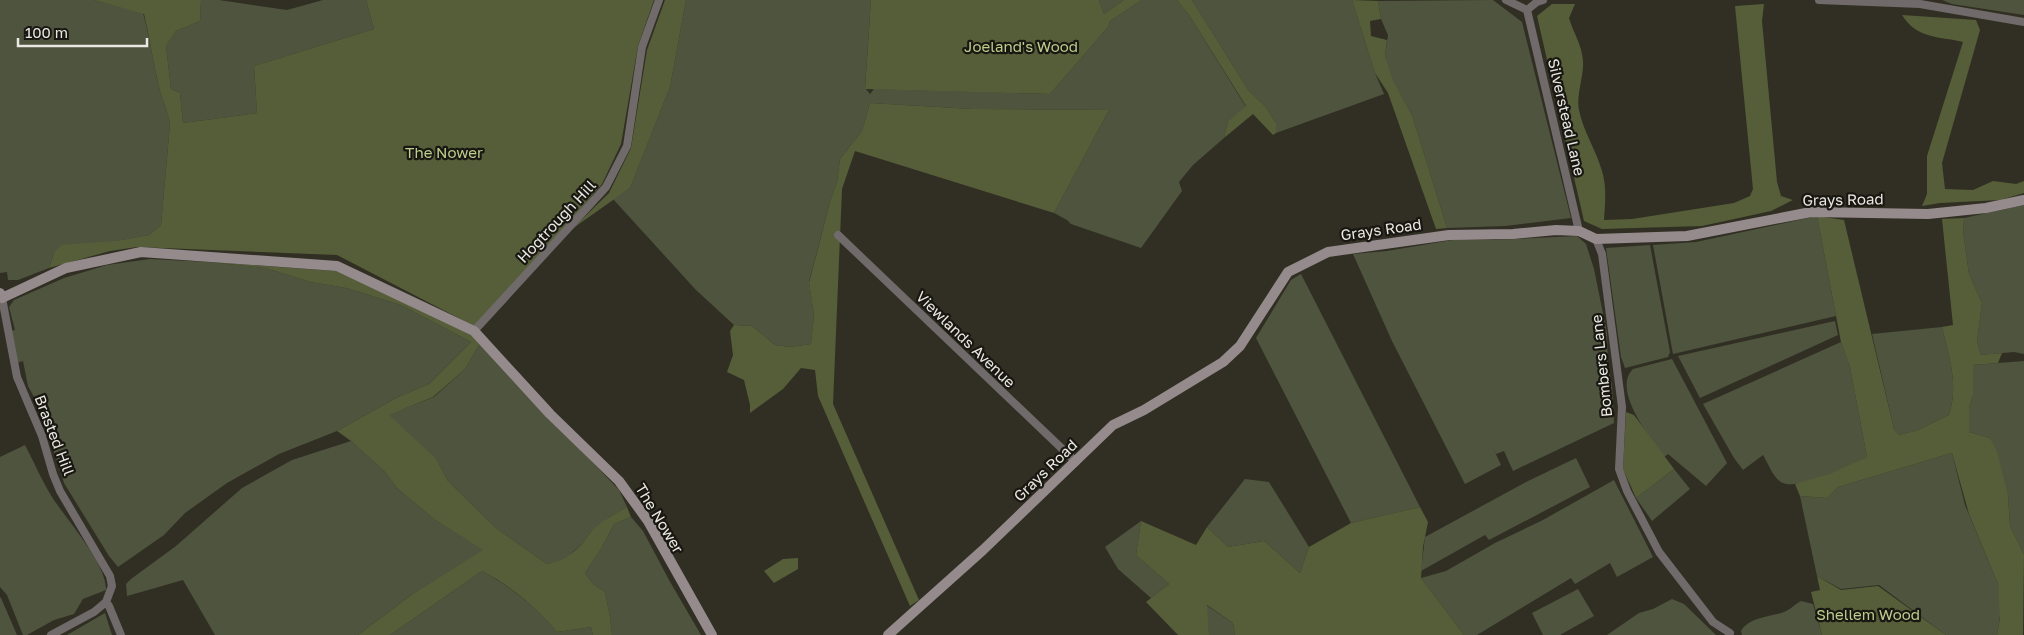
<svg xmlns="http://www.w3.org/2000/svg" width="2024" height="635" font-family="'Golos Text',sans-serif">
<style>
.green{fill:#4f543e}
.forest{fill:#565e39}
.lines{fill:none;stroke-linecap:round;stroke-linejoin:round}
.street{stroke:#706a6b;stroke-width:8}
.secondary{stroke:#958b8d;stroke-width:10}
.labels{text-anchor:middle;dominant-baseline:central;stroke-width:4.5;stroke-linejoin:round;paint-order:stroke}
.park-label{font-size:15px;fill:#becd8c;stroke:#181712}
.street-label{font-size:15px;fill:#eae8e1;stroke:#181712}
</style>
<rect width="100%" height="100%" fill="#312f23"/>
<path class="green" d="M0 0H94L143 13C150 38 153 62 159 87 162 100 168 111 170 124L161 225 149 235 54 253 49 268 18 280H8L7 272 0 273Z
M201 0H219L287 10 323 0H366L374 29 254 66 257 113 183 123 180 93 171 89 166 46 176 31 200 21Z
M686 0H871L865 88 870 94 874 89 1050 94 1108 27 1110 21 1142 0H1177L1189 15 1246 107 1228 121 1224 138 1193 165 1179 182 1182 191 1141 248 1071 224 1067 220 1054 213 1109 110 972 109 870 103 862 131 840 159 837 182 830 202 809 282 814 315 811 344 790 347 775 345 752 326 734 325 696 290 613 199 630 188 670 87Z
M1099 0H1124L1104 14Z
M1192 0H1352L1375 73 1384 94 1276 133V123L1265 106 1249 91Z
M1493 0 1522 22 1571 218 1505 226 1447 228 1412 115 1389 75 1385 56 1388 35 1381 19 1378 1Z
M1942 0H2024V15L1952 4Z
M2024 205V354L2014 352 1981 355 1977 341 1982 303 1969 274 1963 231 1964 218Z
M1817 216 1836 316 1673 354 1653 245 1696 242Z
M1577 236 1586 244 1594 269 1607 333 1608 366 1612 385 1614 423 1513 471 1504 451 1496 454 1492 446 1501 465 1465 484 1392 341 1353 254 1387 251 1458 239 1494 240Z
M1650 245 1670 352 1668 357 1625 368 1621 357 1606 248Z
M150 259 209 262 265 268 311 282 346 288 401 305 471 342 429 384 398 397 337 431 279 454 227 483 185 513 164 535 118 567 109 556 64 483 40 408 28 386 23 361 17 363 10 331 15 330 9 307 14 300 64 278 107 265Z
M1301 274 1420 507 1351 523 1256 338 1291 280Z
M1835 321 1838 335 1700 398 1678 356Z
M1942 327C1949 358 1959 383 1949 415L1918 430 1899 435 1894 429 1872 334Z
M1841 342 1850 367 1867 457C1850 465 1800 490 1783 483 1774 480 1768 463 1763 455L1743 470 1734 458 1703 404Z
M480 343 619 490 627 507 609 517 590 533 582 544 568 556 555 563 547 564 496 528 448 481 436 458 388 415 434 397 465 369Z
M1672 359 1727 463 1706 486 1668 454 1664 457C1652 440 1611 390 1633 369Z
M2024 361V554L2010 526 2008 495 1990 438 1969 432V408L1973 395V365Z
M351 441 385 472 398 489 434 519 484 550 414 593 358 635H215L183 580 127 596 126 584 131 579 176 546 242 488 292 460Z
M25 445C34 462 42 481 52 497 66 519 107 564 106 590L83 599 74 614 54 620 27 635H23L7 595 0 587V457Z
M1952 453 1965 505 1998 584 2001 610 1997 635H1946L1879 585 1841 589 1817 576 1800 496 1827 498 1838 487Z
M1576 458 1590 487 1489 540 1485 535 1421 571 1425 537 1526 482Z
M1674 469 1690 489 1652 521 1636 498Z
M1245 479 1269 482 1309 547 1300 573 1264 541 1228 547 1207 527Z
M1614 480 1653 557 1617 577 1610 563 1575 584 1571 578 1477 635H1464L1421 578 1446 571 1495 543 1543 520Z
M631 517 643 531 669 580 701 635H612L610 617 605 592 593 584 585 573 601 549 614 524Z
M1141 521 1136 555 1169 584 1151 598 1118 569 1105 547Z
M482 571C510 586 536 607 557 632L591 627 593 635H390Z
M1578 589 1594 616 1560 635H1543L1532 613Z
M0 597 1 598 17 635H0Z
M1672 599 1684 604 1716 635H1607L1639 613 1653 609Z
M1801 601 1813 604 1822 635H1742L1741 631C1749 617 1770 617 1784 612 1790 610 1795 604 1801 601Z
M1206 605 1233 623 1235 635H1209Z
M105 613 112 635H67Z"/>
<path class="forest" d="M94 0H201L200 21 176 31 166 46 171 89 180 93 183 123 257 113 254 66 374 29 366 0H654L638 46 621 144 602 184 551 244 474 326 337 255 137 247 110 251 49 268 54 253 61 245 116 241 149 235 161 225 170 124C168 111 162 100 159 87 153 63 150 38 144 14Z
M665 0H686L670 87 630 188 572 229 609 193 631 148 647 50Z
M871 0H1099L1104 14 1124 0H1142L1110 21 1108 27 1050 94 865 89Z
M1177 0H1192L1249 91 1265 106 1276 123V133L1273 135 1253 114 1224 138 1228 121 1246 106 1189 15Z
M1352 0 1378 1 1381 19 1370 21 1371 36 1387 40 1385 56 1393 81 1412 115 1447 228 1436 229 1388 93 1375 73Z
M1552 4H1575L1569 18C1573 32 1582 45 1583 61 1584 77 1576 94 1579 110 1583 131 1596 150 1602 171 1607 188 1605 203 1604 220L1632 219 1734 203 1750 196 1753 189 1735 6 1764 4 1762 21 1777 182 1781 196 1793 200 1771 211 1702 226 1602 229 1584 221 1537 16Z
M1902 15 1976 20 1980 30 1942 163 1945 189 1973 190 1993 181 2016 184 2024 181V193L2000 200 1940 203 1922 206 1927 194V156L1963 42C1938 36 1917 39 1902 15Z
M870 103 972 109 1109 110 1054 213 855 151 842 189 833 404 919 600 910 606 818 396 815 370 801 368 783 389 750 413V405L744 380 727 372 733 355 730 331 734 325 752 326 775 345 790 347 811 344 814 315 809 283 830 202 837 182 840 159 862 131Z
M1817 216 1844 220 1894 429 1899 435 1918 430 1949 415C1959 383 1949 358 1942 327L1953 325 1942 219 1964 218 1963 231 1969 274 1982 303 1977 341 1981 355 2002 353 1998 363 1973 365V395L1969 408V432L1990 438 1997 452 2008 495 2010 526 2024 554 2023 635H1997L2000 618 1998 584 1969 514 1952 453 1838 487 1827 498 1800 496 1795 484 1829 474 1867 457 1850 367 1841 342Z
M209 262 336 271 467 330 480 343 465 369 433 397 389 415 436 458 448 481 496 528 547 564C560 562 572 554 581 545 585 541 587 536 591 532 601 521 614 514 627 507L631 517 614 524 601 549 585 573 593 584 605 592 610 617 612 635H593L591 627 557 632C536 607 511 586 482 571L390 635H358L414 593 483 550 434 519 398 489 385 472 351 441 337 431 398 397 429 384 471 342 401 305 372 296 346 288 311 282 265 268Z
M1626 412 1634 415 1674 469 1636 498 1623 469Z
M1420 507 1428 522 1423 547 1421 578 1464 635H1235L1233 623 1207 605 1209 635H1178L1146 602 1169 584 1136 555 1141 521 1196 545 1207 527 1228 547 1264 541 1300 573 1309 547 1351 523Z
M798 558V569L774 583 764 571 783 559Z
M1817 576 1841 590 1878 586 1946 635H1822L1811 592 1820 590Z"/>
<g class="lines">
<path class="street" d="M1506 0 1527 10
M1819 0 1920 4 2024 22
M1527 10 1579 231
M1527 10 1537 2 1543 0
M838 235 1076 462
M1596 239 1602 254 1622 407 1619 469 1627 491 1659 552 1713 622 1730 633
M2 298 17 377 42 436 53 474 60 491 110 576 112 586 106 602 109 606 121 635
M474 331 606 187 627 146 642 47 659 0
M51 635 94 612 106 602"/>
<path class="secondary" d="M0 293 2 298 66 268 141 252 337 266 474 331 550 414 619 481 648 521 712 635
M888 635 983 550 1113 425 1144 410 1223 362 1240 346 1288 272 1328 252 1449 235 1513 234 1556 230 1579 231 1596 239 1687 236 1811 212 1928 214 1986 208 2024 200"/>
</g>
<g class="labels">
<g class="park-label">
<text x="1021" y="46">Joeland's Wood</text>
<text x="444" y="152">The Nower</text>
<text x="1868" y="614">Shellem Wood</text>
</g>
<g class="street-label">
<text transform="translate(1567 117) rotate(77)">Silverstead Lane</text>
<text transform="translate(1843 199) rotate(-1)">Grays Road</text>
<text transform="translate(556 221) rotate(-47)">Hogtrough Hill</text>
<text transform="translate(1381 229) rotate(-8)">Grays Road</text>
<text transform="translate(966 339) rotate(44)">Viewlands Avenue</text>
<text transform="translate(1601 366) rotate(-96)">Bombers Lane</text>
<text transform="translate(55 435) rotate(69)">Brasted Hill</text>
<text transform="translate(1045 470) rotate(-44)">Grays Road</text>
<text transform="translate(660 518) rotate(59)">The Nower</text>
</g>
</g>
<path d="M18 38v8h129v-8" fill="none" stroke="#eae8e1" stroke-width="2.5"/>
<text x="25" y="38" font-size="15" fill="#eae8e1" stroke="#181712" stroke-width="4" paint-order="stroke">100 m</text>
</svg>
